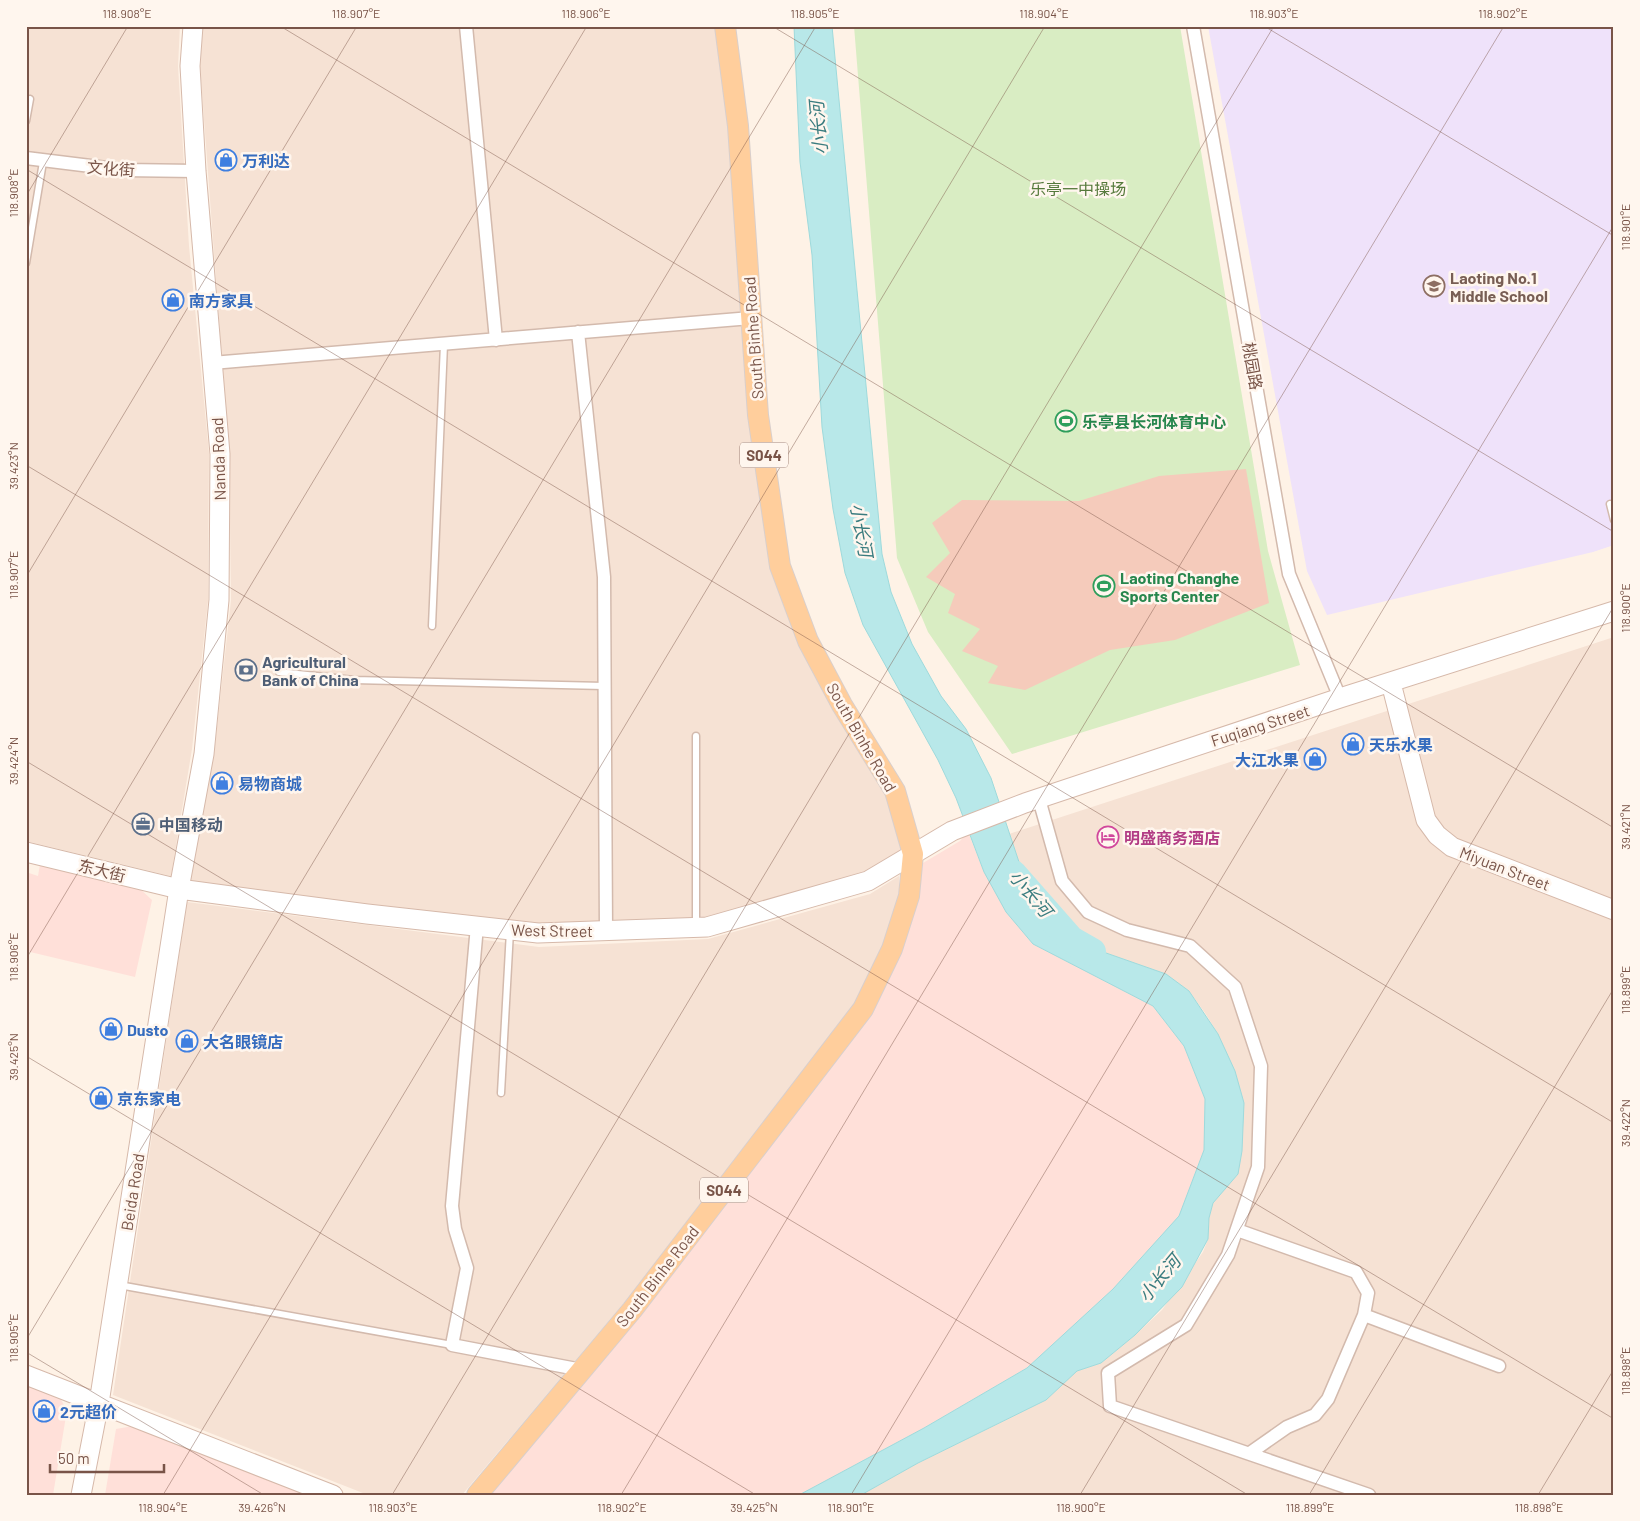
<svg xmlns="http://www.w3.org/2000/svg" width="1640" height="1521" font-family="Barlow,'Noto Sans SC',sans-serif">
<style>
.residential{fill:#f6e2d4}
.commercial{fill:#ffe0d9}
.education{fill:#efe2fa}
.green{fill:#d9edc3}
.water{fill:#b8e8e9;stroke:#9edadc}
.lines{fill:none;stroke-linecap:round;stroke-linejoin:round}
.river{stroke:#b8e8e9;stroke-width:28}
.building{fill:#f5cbbb}
.lane-casing{stroke:#d3baad;stroke-width:9}
.street-casing{stroke:#d3baad;stroke-width:15}
.secondary-casing{stroke:#d6b9aa;stroke-width:21}
.primary-casing{stroke:#d9cfcc;stroke-width:22}
.lane{stroke:#fff;stroke-width:6}
.street{stroke:#fff;stroke-width:12}
.secondary{stroke:#fff;stroke-width:19}
.primary{stroke:#ffce9c;stroke-width:20}
.ticks{fill:none;stroke:#795448;stroke-width:1;stroke-opacity:0.45}
.labels{text-anchor:middle;dominant-baseline:central;stroke-width:5;stroke-linejoin:round;paint-order:stroke}
.shield{fill:#fff6ee;stroke:#a1857a;stroke-width:1}
.shield-label{font-size:15px;font-weight:bold;fill:#795448}
.shop-label{font-size:16px;font-weight:bold;fill:#366cbe;stroke:#fff6ee;text-anchor:start}
.street-label{font-size:16px;fill:#795448;stroke:#fff6ee}
.park-label{font-size:16px;fill:#567a3c;stroke:#fff6ee}
.education-label{font-size:16px;font-weight:bold;fill:#785e54;stroke:#fff6ee;text-anchor:start}
.leisure-label{font-size:16px;font-weight:bold;fill:#27864d;stroke:#fff6ee;text-anchor:start}
.service-label{font-size:16px;font-weight:bold;fill:#4e5e75;stroke:#fff6ee;text-anchor:start}
.hotel-label{font-size:16px;font-weight:bold;fill:#b23c85;stroke:#fff6ee;text-anchor:start}
.water-label{font-size:18px;font-style:italic;fill:#3a7c7f;stroke:#fff6ee}
.neatline{fill:none;stroke:#795448;stroke-width:2}
.ticks-label{font-size:12px;text-anchor:middle;fill:#795448}
</style>
<rect width="100%" height="100%" fill="#fef2e6"/>
<path class="residential" d="M26 26H180L178 66 189 246 209 453 208 601 192 749 171 876 26 841Z
M203 26H718L731 126 771 569 887 795 901 851 865 872 705 919 538 924 367 905 188 881 214 754 231 600 229 453 200 66Z
M1614 637V1495H861L918 1463 1046 1400 1077 1371 1101 1363 1135 1335 1162 1310 1203 1252 1208 1239 1209 1218 1213 1203 1238 1174 1218 1034 1205 1013 1189 991 1166 974 1089 947 1062 930 1040 908 1022 871 1009 834Z
M899 876V898L882 946 855 1003 622 1305 462 1495H368L113 1395 187 902 539 947 708 939 870 894Z"/>
<path class="commercial" d="M968 832 984 872 1103 979 1153 1006 1184 1046 1205 1099 1204 1150 1179 1217 1113 1289 1027 1368 924 1428 799 1495H488L640 1315 872 1014 902 952 918 899 923 863 960 841Z
M40 864 139 888 152 900 135 977 26 951V872L38 876Z
M26 1385 60 1398 67 1410 53 1495H26Z
M133 1426 314 1495H105L116 1429Z"/>
<path class="education" d="M1208 26H1614V545L1593 552 1327 615 1307 571Z"/>
<path class="green" d="M854 26H1180L1268 551 1300 665 1012 754 928 632 897 558Z"/>
<path class="water" d="M794 26H832L882 554 891 592 912 644 941 696 966 729 991 778 1022 871 1040 908 1062 930 1089 947 1166 974 1189 991 1218 1034 1235 1071 1244 1103 1242 1151 1238 1174 1213 1203 1209 1218 1208 1239 1182 1287 1135 1335 1101 1363 1077 1371 1046 1400 918 1463 861 1495H799L924 1428 1027 1368 1113 1289 1179 1216 1204 1150 1205 1099 1184 1046 1153 1006 1033 944 1006 912 984 872 956 798 938 760 863 625 845 573 833 509 822 427 812 255 800 162Z"/>
<g class="lines">
<path class="river" d="M1013 874 1071 940 1092 952"/>
</g>
<path class="building" d="M1246 469 1269 603 1175 640 1110 650 1025 690 988 683 998 666 962 651 980 629 948 613 955 594 926 577 950 553 932 523 962 500 1079 501 1159 476Z"/>
<g class="lines">
<g class="lane-casing">
<path id="lane" d="M26 121 30 99
M26 263 43 162
M1610 504 1614 520
M432 626 444 344
M279 672 354 680 604 686
M696 736V926
M501 1093 510 931
M119 1285 452 1345"/>
</g>
<g class="street-casing">
<path id="street" d="M466 26 496 340
M1193 26 1289 574 1340 698
M26 158 123 170 196 171
M578 332 604 577 606 931
M212 363 751 318
M1039 799 1062 881 1088 912 1127 930 1190 946 1235 987 1261 1066 1258 1167 1228 1255 1186 1325 1108 1373 1110 1406 1369 1495
M477 926 452 1206 455 1229 467 1268 452 1345 582 1370
M1237 1230 1356 1272 1368 1293 1364 1315 1328 1399 1315 1415 1287 1427 1250 1453
M1364 1315 1499 1366"/>
</g>
<g class="secondary-casing">
<path id="secondary" d="M1391 683 1426 820 1437 835 1452 847 1614 910
M26 852 179 889 367 914 538 933 707 927 868 881 952 831 1025 803 1340 698 1614 611
M26 1375 333 1495
M81 1495 99 1403 179 889 204 754 219 600 220 454 196 171 190 66 193 26"/>
</g>
<g class="primary-casing">
<path id="primary" d="M477 1495 632 1310 863 1009 892 949 909 896 913 854 895 791 842 705 808 641 780 566 758 415 738 126 725 26"/>
</g>
<use href="#lane" class="lane"/>
<use href="#street" class="street"/>
<use href="#secondary" class="secondary"/>
<use href="#primary" class="primary"/>
</g>
<path class="ticks" d="M280 26 1614 828M772 26 1614 532M1264 26 1614 236M26 169 1614 1123M26 196 128 26M26 465 1614 1419M26 577 357 26M26 761 1248 1495M26 959 587 26M26 1056 756 1495M26 1340 816 26M26 1352 264 1495M163 1495 1045 26M392 1495 1274 26M621 1495 1504 26M851 1495 1614 225M1080 1495 1614 606M1309 1495 1614 988M1538 1495 1614 1369"/>
<defs>
<g id="shop-ring" transform="scale(1.125)"><circle r="9.5" fill="#fff6ee" stroke="#3f7fe0" stroke-width="1.5"/><path d="M-5-2.5h2.3a2.7 3.5 0 0 1 5.4 0H5L5.5 6h-11ZM-1.5-2.5h3a1.5 2.3 0 0 0-3 0Z" fill="#3f7fe0"/></g>
<g id="school-ring" transform="scale(1.125)"><circle r="9.5" fill="#fff6ee" stroke="#8d6e63" stroke-width="1.5"/><path d="M0-5L7-2L0 1L-7-2ZM-4 1L0 2.5L4 1V4Q0 6-4 4Z" fill="#8d6e63"/></g>
<g id="stadium-ring" transform="scale(1.125)"><circle r="9.5" fill="#fff6ee" stroke="#2e9e5b" stroke-width="1.5"/><path d="M0-5a6.5 5 0 1 0 0 10a6.5 5 0 1 0 0-10ZM-3.5-1.8h7v3.6h-7Z" fill="#2e9e5b"/></g>
<g id="bank-ring" transform="scale(1.125)"><circle r="9.5" fill="#fff6ee" stroke="#5c6f8a" stroke-width="1.5"/><path d="M-6-4H6V4H-6ZM0-2.3a2.3 2.3 0 1 0 0 4.6a2.3 2.3 0 1 0 0-4.6Z" fill="#5c6f8a"/></g>
<g id="office-ring" transform="scale(1.125)"><circle r="9.5" fill="#fff6ee" stroke="#5c6f8a" stroke-width="1.5"/><path d="M-6-3h4V-5.5h4V-3h4V5H-6ZM-1-4.5V-3h2v-1.5ZM-6 0V1H6V0Z" fill="#5c6f8a"/></g>
<g id="hotel-ring" transform="scale(1.125)"><circle r="9.5" fill="#fff6ee" stroke="#d1479c" stroke-width="1.5"/><path d="M-6-4.5h1.5V1H6V5H4.5V3h-9V5H-6ZM-4 0a1.8 1.8 0 1 1 3.6 0ZM.5 0V-2.5h3Q6-2.5 6 0Z" fill="#d1479c"/></g>
</defs>
<g fill-rule="evenodd">
<use href="#shop-ring" x="226" y="160"/>
<use href="#school-ring" x="1434" y="286"/>
<use href="#shop-ring" x="173" y="300"/>
<use href="#stadium-ring" x="1066" y="421"/>
<use href="#stadium-ring" x="1104" y="586"/>
<use href="#bank-ring" x="246" y="670"/>
<use href="#shop-ring" x="1353" y="744"/>
<use href="#shop-ring" x="1315" y="759"/>
<use href="#shop-ring" x="222" y="783"/>
<use href="#office-ring" x="143" y="824"/>
<use href="#hotel-ring" x="1108" y="837"/>
<use href="#shop-ring" x="111" y="1029"/>
<use href="#shop-ring" x="187" y="1041"/>
<use href="#shop-ring" x="101" y="1098"/>
<use href="#shop-ring" x="44" y="1411"/>
</g>
<g class="labels">
<g class="shield">
<rect x="740" y="442.5" width="48" height="25" rx="4"/>
<rect x="700" y="1177.5" width="48" height="25" rx="4"/>
</g>
<g class="shield-label">
<text x="764" y="455">S044</text>
<text x="724" y="1190">S044</text>
</g>
<g class="shop-label">
<text x="242" y="160">万利达</text>
<text x="189" y="300">南方家具</text>
<text x="1369" y="744">天乐水果</text>
<text x="1299" y="759" text-anchor="end">大江水果</text>
<text x="238" y="783">易物商城</text>
<text x="127" y="1029">Dusto</text>
<text x="203" y="1041">大名眼镜店</text>
<text x="117" y="1098">京东家电</text>
<text x="60" y="1411">2元超价</text>
</g>
<g class="street-label">
<text transform="translate(111 168) rotate(4)">文化街</text>
<text transform="translate(753 338) rotate(-94)">South Binhe Road</text>
<text transform="translate(1253 366) rotate(80)">桃园路</text>
<text transform="translate(218 459) rotate(-92)">Nanda Road</text>
<text transform="translate(1260 725) rotate(-18)">Fuqiang Street</text>
<text transform="translate(862 737) rotate(60)">South Binhe Road</text>
<text transform="translate(1505 868) rotate(21)">Miyuan Street</text>
<text transform="translate(102 870) rotate(14)">东大街</text>
<text transform="translate(552 930) rotate(1)">West Street</text>
<text transform="translate(132 1192) rotate(-81)">Beida Road</text>
<text transform="translate(657 1276) rotate(-52)">South Binhe Road</text>
</g>
<g class="park-label">
<text x="1078" y="188">乐亭一中操场</text>
</g>
<g class="education-label">
<text x="1450" y="277">Laoting No.1<tspan x="1450" dy="18">Middle School</tspan></text>
</g>
<g class="leisure-label">
<text x="1082" y="421">乐亭县长河体育中心</text>
<text x="1120" y="577">Laoting Changhe<tspan x="1120" dy="18">Sports Center</tspan></text>
</g>
<g class="service-label">
<text x="262" y="661">Agricultural<tspan x="262" dy="18">Bank of China</tspan></text>
<text x="159" y="824">中国移动</text>
</g>
<g class="hotel-label">
<text x="1124" y="837">明盛商务酒店</text>
</g>
<g class="water-label">
<text transform="translate(818 128) rotate(-95)">小长河</text>
<text transform="translate(862 530) rotate(80)">小长河</text>
<text transform="translate(1031 893) rotate(50)">小长河</text>
<text transform="translate(1159 1278) rotate(-50)">小长河</text>
</g>
</g>
<rect width="1640" height="1521" fill="none" stroke="#fff6ee" stroke-width="55"/>
<path d="M50 1464v8h114v-8" fill="none" stroke="#795448" stroke-width="2.5"/>
<text x="58" y="1464" font-size="15" fill="#795448" stroke="#fff6ee" stroke-width="4" paint-order="stroke">50 m</text>
<rect x="28" y="28" width="1584" height="1466" class="neatline"/>
<g class="ticks-label">
<text x="127" y="18">118.908°E</text>
<text x="356" y="18">118.907°E</text>
<text x="586" y="18">118.906°E</text>
<text x="815" y="18">118.905°E</text>
<text x="1044" y="18">118.904°E</text>
<text x="1274" y="18">118.903°E</text>
<text x="1503" y="18">118.902°E</text>
<text transform="translate(14 193) rotate(-90)" y="4">118.908°E</text>
<text transform="translate(1626 227) rotate(-90)" y="4">118.901°E</text>
<text transform="translate(14 466) rotate(-90)" y="4">39.423°N</text>
<text transform="translate(14 575) rotate(-90)" y="4">118.907°E</text>
<text transform="translate(1626 608) rotate(-90)" y="4">118.900°E</text>
<text transform="translate(14 761) rotate(-90)" y="4">39.424°N</text>
<text transform="translate(1626 827) rotate(-90)" y="4">39.421°N</text>
<text transform="translate(14 957) rotate(-90)" y="4">118.906°E</text>
<text transform="translate(1626 990) rotate(-90)" y="4">118.899°E</text>
<text transform="translate(14 1057) rotate(-90)" y="4">39.425°N</text>
<text transform="translate(1626 1123) rotate(-90)" y="4">39.422°N</text>
<text transform="translate(14 1338) rotate(-90)" y="4">118.905°E</text>
<text transform="translate(1626 1371) rotate(-90)" y="4">118.898°E</text>
<text x="163" y="1512">118.904°E</text>
<text x="262" y="1512">39.426°N</text>
<text x="393" y="1512">118.903°E</text>
<text x="622" y="1512">118.902°E</text>
<text x="754" y="1512">39.425°N</text>
<text x="851" y="1512">118.901°E</text>
<text x="1081" y="1512">118.900°E</text>
<text x="1310" y="1512">118.899°E</text>
<text x="1539" y="1512">118.898°E</text>
</g>
</svg>
